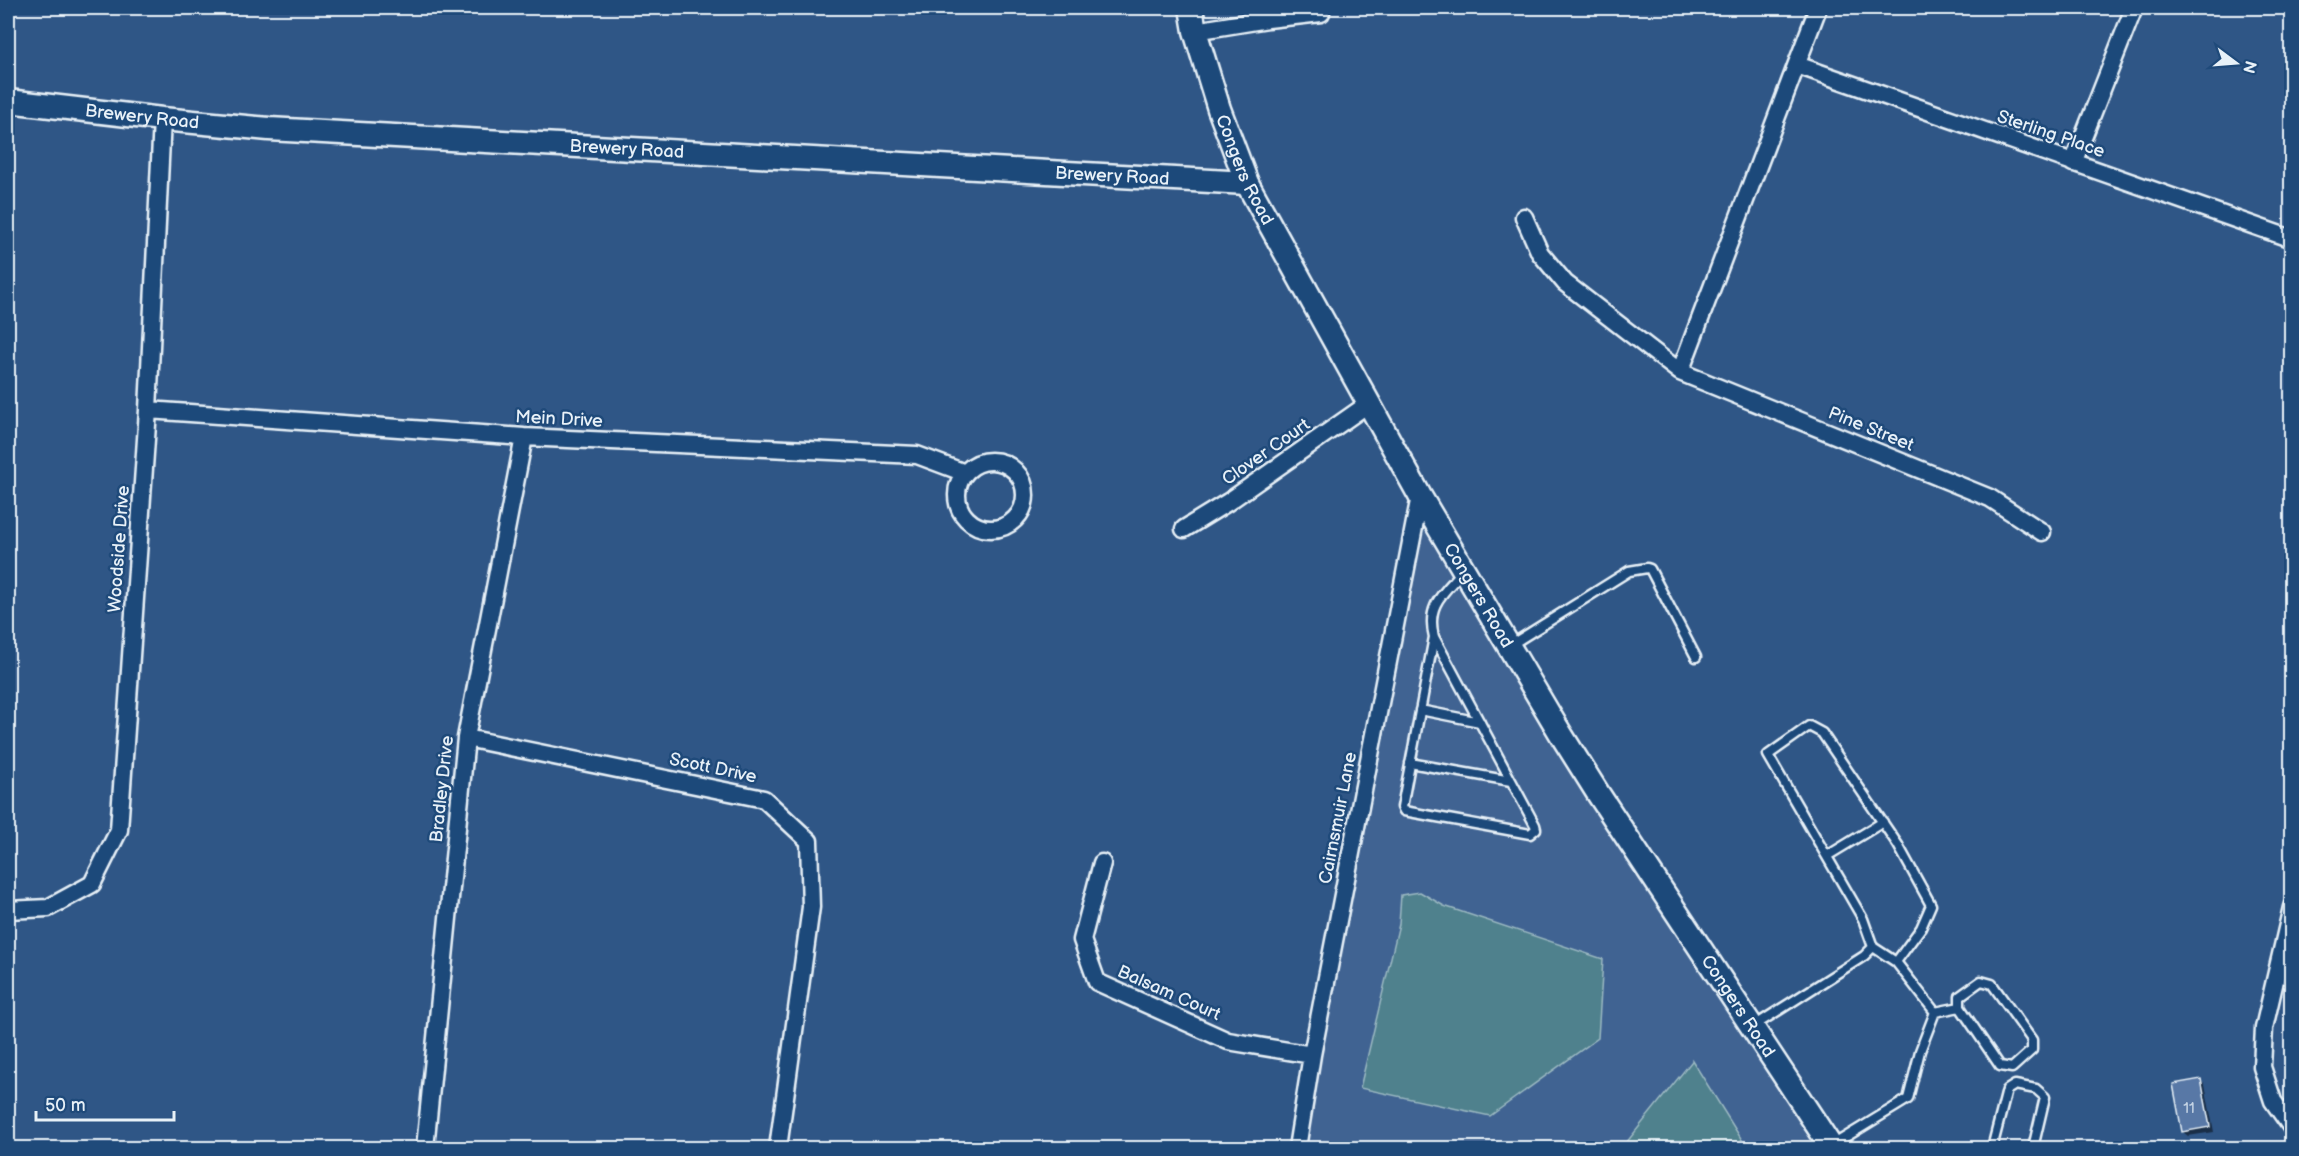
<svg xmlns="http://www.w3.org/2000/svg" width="2299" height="1156" font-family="'Balsamiq Sans',sans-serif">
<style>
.built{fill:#3f6392}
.green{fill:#4f818d;stroke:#9cb9c2;stroke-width:1.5}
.shadow{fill:#0007}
.building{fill:#5978a6;stroke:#e8f1f8;stroke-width:1.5}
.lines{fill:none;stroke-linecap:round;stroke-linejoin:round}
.lane-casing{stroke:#e8f1f8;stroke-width:13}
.street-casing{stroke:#e8f1f8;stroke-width:21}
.secondary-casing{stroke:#e8f1f8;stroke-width:27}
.lane{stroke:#1f4a7a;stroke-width:8}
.street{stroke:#1f4a7a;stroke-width:16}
.secondary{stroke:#1f4a7a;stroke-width:22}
.labels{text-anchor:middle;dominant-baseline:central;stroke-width:5;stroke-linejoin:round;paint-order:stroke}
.number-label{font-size:15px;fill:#c4d3e4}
.street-label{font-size:18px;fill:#e8f1f8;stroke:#1f4a7a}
</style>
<rect width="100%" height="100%" fill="#2f5686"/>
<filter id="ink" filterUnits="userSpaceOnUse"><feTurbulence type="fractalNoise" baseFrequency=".0167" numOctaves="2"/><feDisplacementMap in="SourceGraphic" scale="12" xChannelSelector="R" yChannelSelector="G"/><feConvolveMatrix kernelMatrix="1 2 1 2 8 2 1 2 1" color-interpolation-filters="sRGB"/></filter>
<g filter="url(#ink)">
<path class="built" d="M1420 496 1832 1148H1297Z"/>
<path class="green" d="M1420 892 1444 906 1603 959 1598 1038 1490 1116 1360 1088 1399 924 1401 895Z
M1692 1060 1747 1148H1622L1692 1061Z"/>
<path class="shadow" d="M2201 1081 2205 1085 2214 1132 2188 1136 2183 1132Z"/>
<path class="building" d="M2201 1079 2210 1127 2182 1132 2173 1084Z"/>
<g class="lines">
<g class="lane-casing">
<path id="lane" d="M1434 637 1402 807 1404 811 1530 834 1536 829 1535 825 1434 637C1426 606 1442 594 1462 572
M1509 646 1629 571 1647 568 1650 569 1696 657
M1420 710 1480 722
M1410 763 1511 781
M1827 856 1883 822
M1873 947 1896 962
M1981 981 1992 984 2032 1040V1050L2012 1068 2000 1066 1960 1007V996Z
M1935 1012 1960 1007
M1754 1026 1864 956 1873 947 1863 919 1768 755 1809 726 1822 733 1898 845 1931 905 1921 928 1896 962 1935 1012 1920 1051 1908 1099 1831 1146
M1992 1148 2007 1090 2015 1085 2036 1089 2045 1097 2033 1148"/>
</g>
<g class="street-casing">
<path id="street" d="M1195 31 1268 19 1321 13
M1797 65 2292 239
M2073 163 2134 8
M1524 217 1540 253 1565 283 1680 372 1990 498 2042 532
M1680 372 1818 8
M148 410 524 437 917 455 965 473
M957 495a34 34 0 1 1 68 0a34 34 0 1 1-68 0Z
M1184 529 1228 502 1368 404
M466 738 764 799 809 841 811 907 778 1148
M1102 863 1082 940 1097 982 1228 1041 1312 1055
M2292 907 2264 1028 2262 1067 2273 1101 2292 1128
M8 910 48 908 92 884 119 830 148 410 162 119
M425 1148 466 738 524 437
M1297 1148 1312 1055 1420 496"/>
</g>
<g class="secondary-casing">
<g id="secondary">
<path id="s1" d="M1191 8 1195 31 1219 109 1247 183 1420 496 1562 736 1599 795 1832 1148"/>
<path id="s2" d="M8 101 162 119 269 129 1247 183"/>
</g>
</g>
<use href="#lane" class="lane"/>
<use href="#street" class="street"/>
<use href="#secondary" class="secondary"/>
</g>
</g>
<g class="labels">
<g class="number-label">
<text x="2189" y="1108">11</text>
</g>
<g class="street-label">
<text stroke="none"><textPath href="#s2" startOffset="135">Brewery Road</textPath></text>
<text transform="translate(2051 134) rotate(19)">Sterling Place</text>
<text stroke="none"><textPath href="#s2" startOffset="621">Brewery Road</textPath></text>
<text stroke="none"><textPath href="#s1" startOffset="171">Congers Road</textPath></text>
<text stroke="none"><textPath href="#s2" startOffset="1107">Brewery Road</textPath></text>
<text transform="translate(559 419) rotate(3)">Mein Drive</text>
<text transform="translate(1871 429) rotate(22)">Pine Street</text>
<text transform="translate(1266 452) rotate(-35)">Clover Court</text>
<text transform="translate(119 549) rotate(-86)">Woodside Drive</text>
<text stroke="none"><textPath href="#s1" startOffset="657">Congers Road</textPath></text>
<text transform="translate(713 768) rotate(12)">Scott Drive</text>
<text transform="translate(442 789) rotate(-84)">Bradley Drive</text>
<text transform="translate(1338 818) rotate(-79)">Cairnsmuir Lane</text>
<text transform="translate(1169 993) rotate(24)">Balsam Court</text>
<text stroke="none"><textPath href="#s1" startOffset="1143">Congers Road</textPath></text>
</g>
</g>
<rect width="2299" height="1156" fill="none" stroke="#1f4a7a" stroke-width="30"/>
<rect x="15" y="15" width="2269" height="1126" fill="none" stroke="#e8f1f8" stroke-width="2" filter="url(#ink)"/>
<g transform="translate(2236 63) rotate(106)" stroke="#1f4a7a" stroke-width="4.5" paint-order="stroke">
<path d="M0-4.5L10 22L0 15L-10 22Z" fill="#e8f1f8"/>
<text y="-9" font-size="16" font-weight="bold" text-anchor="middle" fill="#e8f1f8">N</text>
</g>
<path d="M36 1111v9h138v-9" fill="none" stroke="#e8f1f8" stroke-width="3"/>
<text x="45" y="1111" font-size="18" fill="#e8f1f8" stroke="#1f4a7a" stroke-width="4.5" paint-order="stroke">50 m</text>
</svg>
